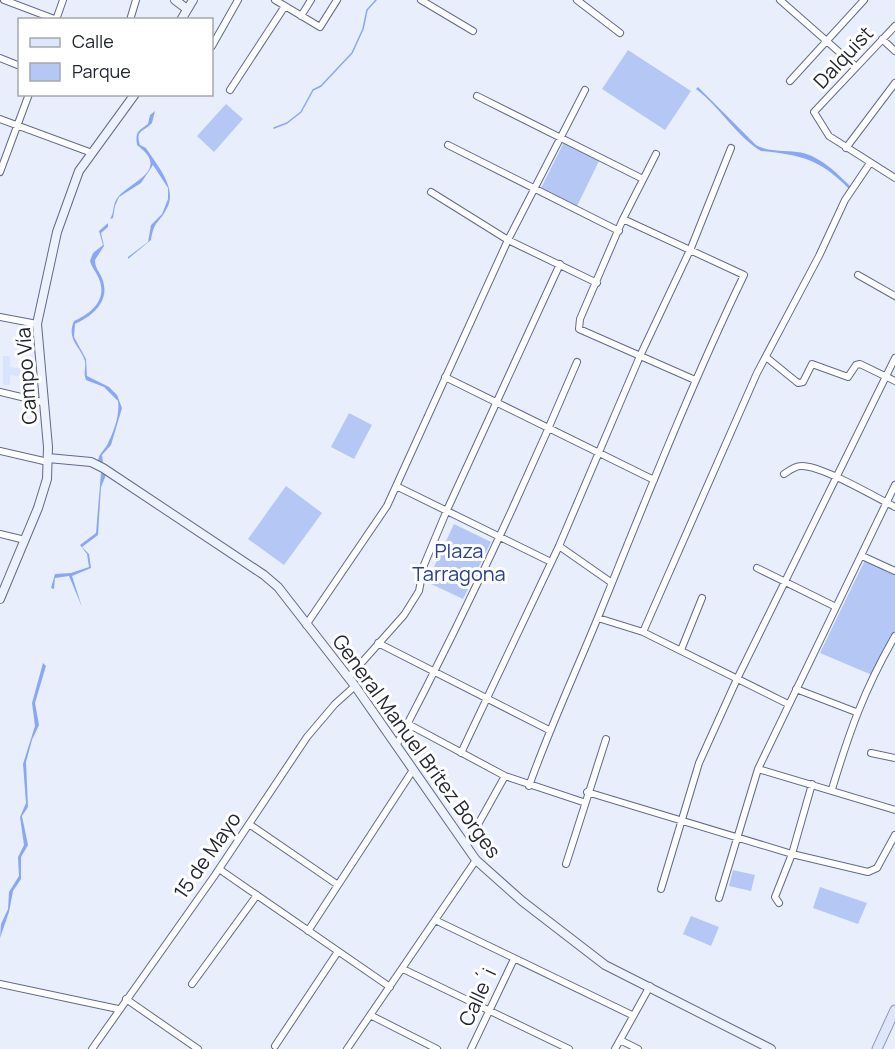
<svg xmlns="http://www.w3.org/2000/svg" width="895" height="1049" font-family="Manrope,sans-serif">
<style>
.built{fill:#d9e4fc}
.green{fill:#b4c7f5}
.water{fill:#8aa7f4}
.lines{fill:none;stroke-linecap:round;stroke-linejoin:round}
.stream{stroke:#8aa7f4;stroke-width:1.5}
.street-casing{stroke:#5f6b89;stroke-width:8}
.secondary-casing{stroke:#5f6b89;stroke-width:10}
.primary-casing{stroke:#8d98b1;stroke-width:11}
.street{stroke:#fff;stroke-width:6}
.secondary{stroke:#eef2fc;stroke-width:8}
.primary{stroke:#dde6fa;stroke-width:9}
.labels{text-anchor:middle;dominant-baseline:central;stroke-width:6;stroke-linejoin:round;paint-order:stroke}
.street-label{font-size:20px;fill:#212632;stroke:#fff}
.park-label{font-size:20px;fill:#263e95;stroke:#fff}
</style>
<rect width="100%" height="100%" fill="#e8eefc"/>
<path class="built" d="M3 356H10V367L26 369V361H33L34 369 29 372 34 373 33 378 10 375V385H3Z"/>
<path class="green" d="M628 50 691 91 665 130 602 89Z
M226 104 243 119 214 152 197 136Z
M564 142 599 161 577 206 541 188Z
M349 413 372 425 354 459 331 447Z
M286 486 322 513 284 565 248 539Z
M454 524 491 542 463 599 427 582Z
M865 560 895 574V635L872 675 820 653Z
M733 870 755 875 751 891 729 886Z
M820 887 867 903 858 924 813 908Z
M691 916 719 927 711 946 683 934Z"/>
<path class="water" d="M698 87 756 145C768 152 783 150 797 152 818 154 837 173 851 187L849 189C820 159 801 155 761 151 737 137 720 107 696 89Z
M155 111 152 123C143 133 135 129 140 145L146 148C156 164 178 188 167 208 159 224 154 220 151 240L128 259V257L148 242 151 225 162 214 168 199V188L153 165 141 183 119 197 115 206 113 218 110 219C115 212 112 204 118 197 132 181 171 170 137 145 135 132 138 131 148 124L150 115Z
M108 223V227L101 233 104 246 95 260C95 268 99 271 102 278 111 301 93 316 75 324L74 337 86 359 87 376 109 387 117 395 122 408 111 445 102 455 103 463 98 460C100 452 105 450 108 443 114 431 120 414 118 401L104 387 86 380C83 373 86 368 85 361 80 346 66 339 74 321 90 314 108 300 99 279 97 273 92 268 90 261L93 253 103 245 99 231Z
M101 473 106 475 101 487 98 535 82 547 89 554 91 568 72 576 82 607 69 576 55 578 54 589 51 588 55 574 71 573 89 567 87 554 80 545 96 533Z
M43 663 46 666 35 703 39 725 32 740 26 762 28 807 22 816 28 845 21 857V879L13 891 9 912 0 938 1 924 8 909 9 892 19 876 18 857 24 845 20 817 26 803 23 764 35 726 32 703Z"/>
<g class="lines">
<path class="stream" d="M274 128 287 123 301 112 313 90 321 86 352 53 363 29 367 10 376 0"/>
<g class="street-casing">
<path id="street" d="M4 0 57 20
M275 0 320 27 337 0
M421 0 473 31
M577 0 620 33
M780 0 855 66
M301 16 311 0
M56 20 63 0
M130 20 136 0
M895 26 814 112 829 136 895 178
M882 39 895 51
M212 46 238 0
M0 58 20 66
M790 81 864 0
M230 90 285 6
M477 96 643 179
M0 119 92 153
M448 145 619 231
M846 148 895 83
M656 154 623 219 580 319 579 329 695 380
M0 172 29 94
M431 192 508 240 597 283
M858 275 895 296
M0 317 37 324
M766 357 798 383 803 382 812 364 848 377 856 365 860 364 895 381
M445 377 654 480
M0 392 42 402
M0 451 48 462
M784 474C790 470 795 466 801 466 821 465 875 497 895 507
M396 486 551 562
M0 534 25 540
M559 546 612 583
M862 556 895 571
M757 568 836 607
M598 618 643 632 788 704
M306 625 387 506 508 240 585 90
M643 632 757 373 819 256 845 200 870 163
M378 643 549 730
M681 650 702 598
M348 678 404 615 419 591 424 565 447 510 560 264
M796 689 856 712
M408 724 505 776 583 802
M396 746C462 620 522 492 577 362
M461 753 559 546 640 356 691 248 731 148
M871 753 895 758
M758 769 895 810
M529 786C551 724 579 665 603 605 648 494 692 383 744 275L623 219
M832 789C850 730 864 690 895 636
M587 792 792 854 868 872 877 868 895 835
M249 824 338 885
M466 846 505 776
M566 864 606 739
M219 869 390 987
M661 889 699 763 737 679 895 358
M719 898 758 769 895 485
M779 903 775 897 792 854 812 784
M435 920 632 1015
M308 931 413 770
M403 969 569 1049
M0 984 118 1009
M192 984 257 895
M126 999 198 1049
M370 1015 437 1049
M620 1040 638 1049
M275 1046 337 953
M92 1049 215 875 307 737 335 704 355 686
M347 1049 476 860
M471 1049 514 959
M615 1049 650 986"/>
</g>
<g class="secondary-casing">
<path id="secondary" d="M175 0 187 9
M181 20 193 0
M48 458 91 462 103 468 264 575 278 587 355 686 476 860 522 901 605 965 771 1049
M0 599 38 508 47 479 48 447 37 324 57 232 79 171 135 94"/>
</g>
<g class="primary-casing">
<path id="primary" d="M877 1049 895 1010"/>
</g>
<use href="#street" class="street"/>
<use href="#secondary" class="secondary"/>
<use href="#primary" class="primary"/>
</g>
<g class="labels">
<g class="street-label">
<text transform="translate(843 57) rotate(-47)">Dalquist</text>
<text transform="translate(26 376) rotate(-94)">Campo Vía</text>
<text transform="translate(417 746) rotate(54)">General Manuel Brítez Borges</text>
<text transform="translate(207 855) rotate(-55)">15 de Mayo</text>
<text transform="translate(477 997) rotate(-65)">Calle´i</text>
</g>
<g class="park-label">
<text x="459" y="550">Plaza<tspan x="459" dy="23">Tarragona</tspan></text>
</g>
</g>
<rect x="18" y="18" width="195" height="78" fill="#ffffff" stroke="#a6a8ad" stroke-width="1.5"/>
<rect x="30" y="38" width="30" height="9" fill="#dde6fa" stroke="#a6a8ad" stroke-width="1.5"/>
<text x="72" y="48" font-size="18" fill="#212632">Calle</text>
<rect x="30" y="63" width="30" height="18" fill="#b4c7f5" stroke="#a6a8ad" stroke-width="1.5"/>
<text x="72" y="78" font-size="18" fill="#212632">Parque</text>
</svg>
